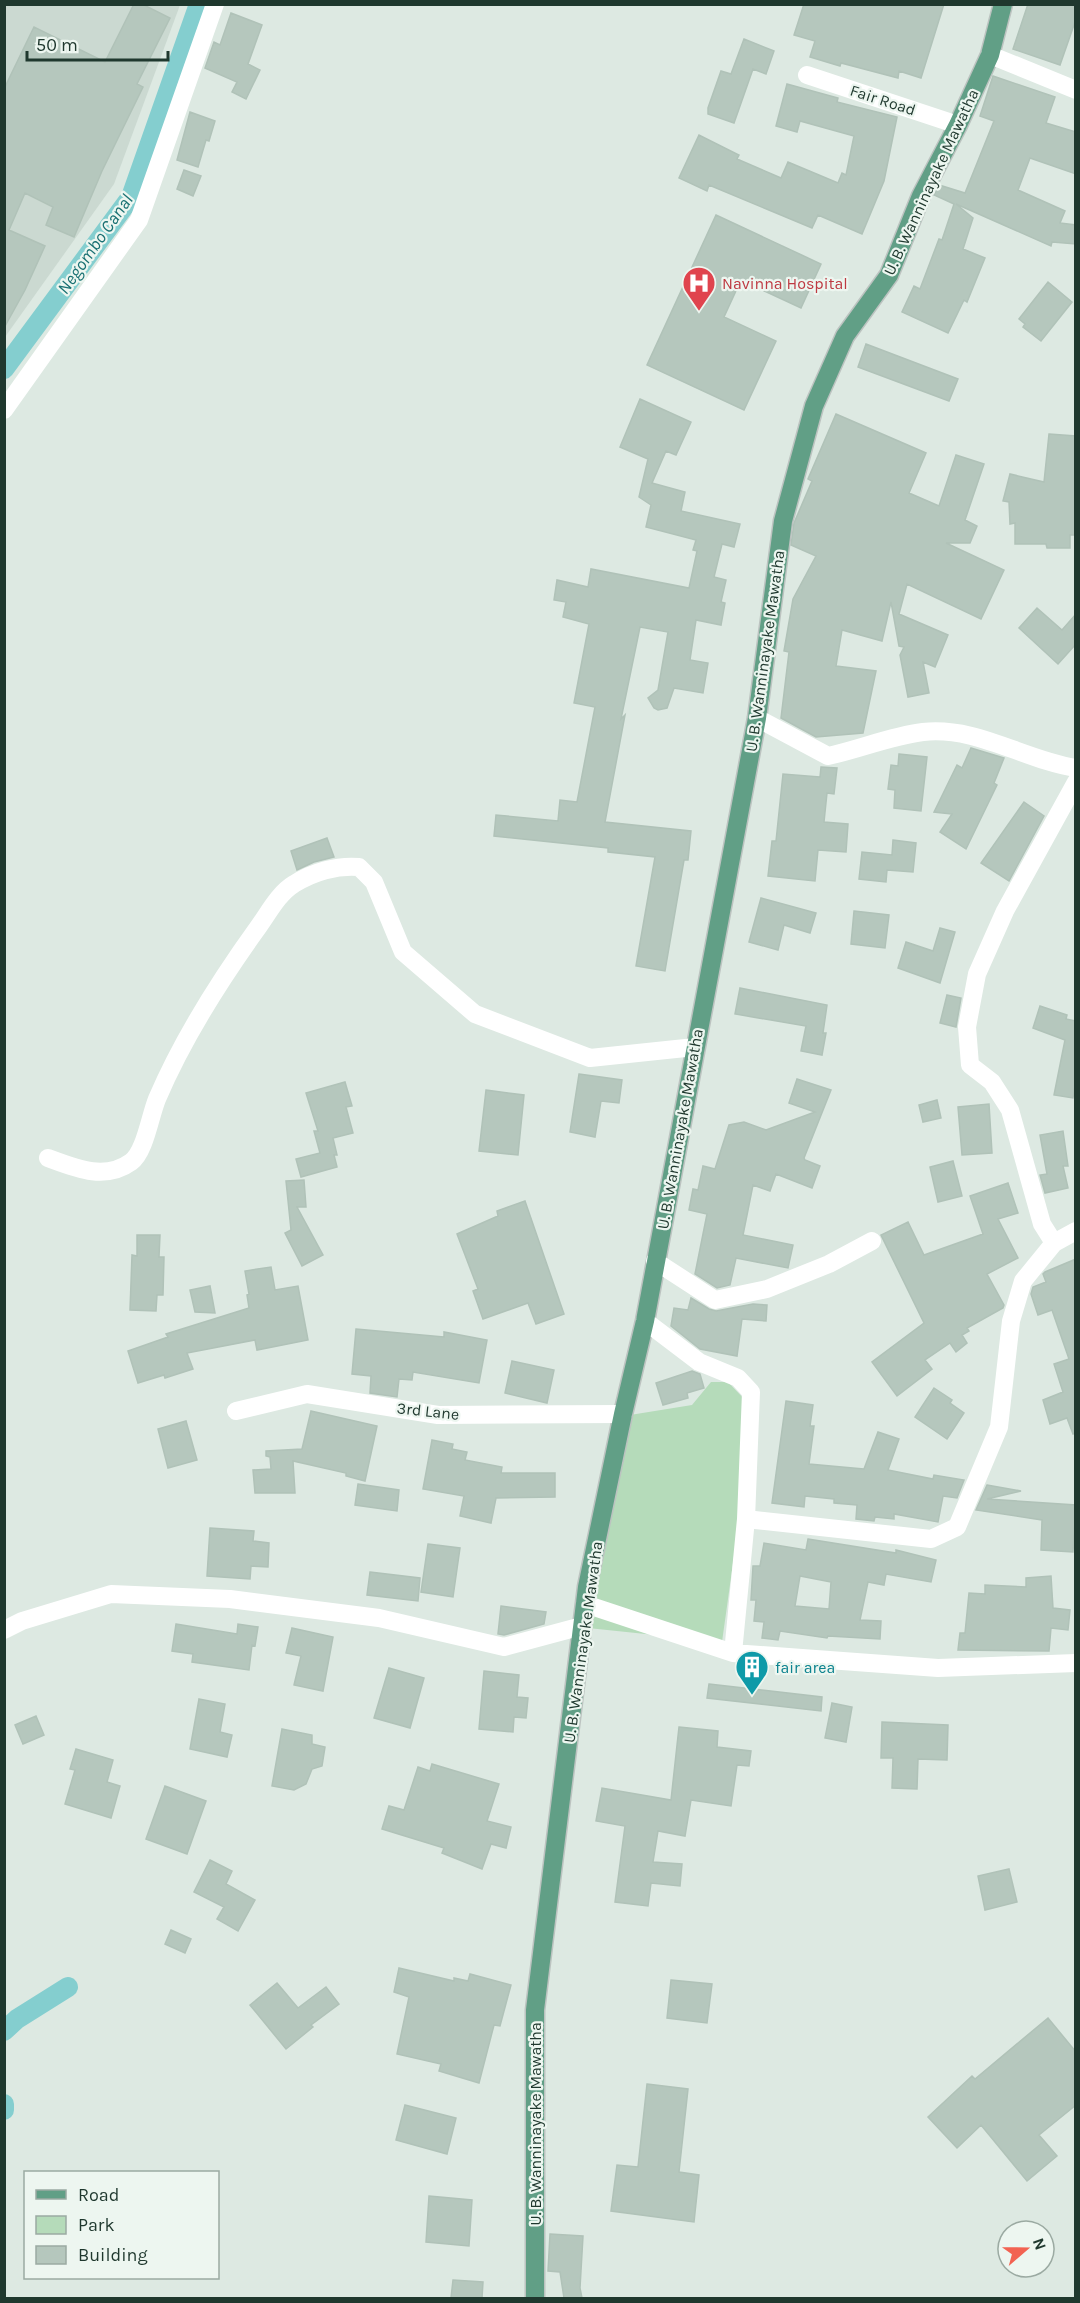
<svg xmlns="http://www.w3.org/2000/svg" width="1080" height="2303" font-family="Karla,sans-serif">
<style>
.built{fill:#cbd9d1}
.green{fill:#b5dbba}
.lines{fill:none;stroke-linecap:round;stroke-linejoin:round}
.canal{stroke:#84cecf;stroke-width:20}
.building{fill:#b5c7bd;stroke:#b0c2b8;stroke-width:1.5;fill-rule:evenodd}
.major-casing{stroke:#bcc3c0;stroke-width:21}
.minor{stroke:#fff;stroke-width:18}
.major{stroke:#619f86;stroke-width:18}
.labels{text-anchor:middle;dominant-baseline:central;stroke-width:4.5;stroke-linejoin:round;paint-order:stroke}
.street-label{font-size:16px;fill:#1f382e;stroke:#edf6f0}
.health-label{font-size:16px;fill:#be3a42;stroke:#edf6f0;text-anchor:start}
.culture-label{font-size:16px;fill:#0d838f;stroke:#edf6f0;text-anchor:start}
.water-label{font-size:18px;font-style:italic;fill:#1a7173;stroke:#edf6f0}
</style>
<rect width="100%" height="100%" fill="#dde9e2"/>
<path class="built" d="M5 5H180L114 184 5 337Z"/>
<path class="green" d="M711 1382H728L746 1401 739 1520 722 1642 588 1628 630 1415 692 1405Z"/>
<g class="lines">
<path class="canal" d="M4 369 131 197 199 4
M4 2031 17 2019 68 1987
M4 2104V2110"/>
</g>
<path class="building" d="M134 4H142L170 18 137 84 143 87 102 171 74 237 46 225 53 207 25 193 9 230 45 246 25 290 4 328V89L34 27 105 62Z
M804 4H944L921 78 899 71 898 78 841 63 840 66 810 57 815 41 794 35Z
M1028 4H1076V19L1060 65 1013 49Z
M231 13 262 25 248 64 260 70 246 99 232 92 237 82 205 68 214 42 220 45Z
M744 39 774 51 766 74 753 69 734 123 708 114V108L721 71 731 74Z
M993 76 1055 97 1046 123 1076 132V174L1030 158 1018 190 1065 211 1060 223 1076 225V244L1052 242 1051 246 956 204 973 218 963 249 985 258 967 302 964 300 948 333 902 312 914 286 920 289 939 239 942 240 954 204 934 195 939 185 965 193 994 121 980 116Z
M787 84 838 98 837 102 897 117 884 181 862 234 818 215 812 228 709 185 707 191 679 178 699 135 739 155 737 159 781 178 788 162 838 183 842 173 846 175 854 136 800 121 797 132 776 126Z
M190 112 215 121 209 141 206 140 198 167 177 160Z
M184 170 201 176 193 196 177 189Z
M716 215 821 264 801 308 741 280 724 317 776 341 744 410 647 365Z
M1048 282 1072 302 1041 341 1023 327 1025 324 1019 319Z
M866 344 958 379 949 401 858 367Z
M640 399 691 422 676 455 666 451 652 483 685 492 681 511 740 524 734 547 722 544 714 577 726 580 721 602 725 603 721 625 696 620 690 660 708 663 703 693 674 688 667 708 658 710 654 708 648 698 658 690 668 632 640 627 621 719 625 715 605 822 691 831 688 860H684L665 971 636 966 655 857 608 852V848L494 836 496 815 558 821 560 800 577 802 595 707 574 703 589 624 563 617 566 602 554 600 557 580 588 587 591 569 689 588 697 551 693 550 696 540 646 527 651 505 639 497 648 459 620 447Z
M836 414 926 453 909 493 939 506 956 455 984 464 965 520 977 526 970 543H946L1004 570 981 619 907 584 899 614 948 635 935 667 923 662 929 693 908 697 900 655 904 647 899 646 891 602 882 641 842 630 836 666 876 671 863 733 816 737 781 718 789 652 784 651 793 599 816 556 791 545 794 523 812 481 808 479Z
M1049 434 1076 436V535H1070V548H1047L1046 544H1015V523L1010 524 1009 502 1003 501 1010 474 1044 482Z
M1037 608 1062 630 1076 614V644L1058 664 1019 628Z
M971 748 1004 758 994 783 997 785 966 849 940 832 952 814 934 812 957 765 962 768Z
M899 754 927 757 921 811 894 808 895 790 888 789 891 765 898 766Z
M821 767 837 768 834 794 827 793 824 822 848 824 846 852 818 850 815 881 768 876 772 841H776L783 774 820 777Z
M1024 802 1044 816 1009 881 981 863Z
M327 838 334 857 314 862 297 870 291 851Z
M893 840 916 843 913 872 887 870 886 882 859 879 862 852 892 855Z
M761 898 816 913 810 933 784 925 778 950 749 942Z
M854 911 889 915 885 948 851 944Z
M940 928 955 932 940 983 898 968 906 942 933 951Z
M740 988 827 1005 823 1033H826L822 1055 801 1051 806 1026 735 1014Z
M947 995 961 998 956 1027 940 1023Z
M1040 1006 1067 1015 1066 1019 1076 1021V1080L1073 1098 1054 1095 1065 1040 1033 1028Z
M579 1074 622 1080 619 1103 601 1101 595 1137 570 1132Z
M797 1079 831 1090 804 1158 805 1160 820 1166 812 1188 776 1174 770 1191 753 1185 743 1235 793 1245 788 1268 736 1258 730 1285 717 1288 695 1274 707 1214 689 1210 693 1189 698 1190 703 1166 715 1169 729 1125 744 1122 766 1130 815 1112 789 1103Z
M345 1082 352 1106 346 1107 353 1133 333 1138 337 1155H334L337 1167 301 1177 296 1159 320 1153 314 1131H318L306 1093Z
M486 1090 524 1095 518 1155 479 1151Z
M937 1100 941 1118 923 1122 919 1105Z
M989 1104 992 1153 962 1155 958 1107Z
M1063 1131 1068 1166H1063L1068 1188 1045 1193 1040 1175 1047 1174 1040 1135Z
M953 1161 962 1196 938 1202 930 1167Z
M304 1180 306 1207H297L323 1255 302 1266 285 1233 291 1230 286 1181Z
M1008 1183 1018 1213 998 1219 1018 1258 987 1274 1004 1305 1003 1308 967 1328 969 1331 962 1335 967 1343 956 1352 950 1343 925 1360 932 1369 897 1396 872 1362 924 1323 881 1235 908 1222 924 1255 983 1234 970 1196Z
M525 1201 564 1314 536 1324 528 1303 483 1319 473 1291 478 1289 457 1234 498 1216 497 1211Z
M137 1235H160L159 1257H164L163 1295H157L156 1311 130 1310 132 1255 137 1256Z
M1076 1259V1433L1073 1434 1067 1418 1050 1424 1043 1400 1063 1392 1054 1364 1069 1359 1052 1310 1038 1315 1031 1294 1033 1287 1046 1282 1043 1274 1045 1272Z
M271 1267 275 1290 298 1286 308 1340 257 1350 255 1340 187 1353 193 1369 165 1378 164 1375 138 1383 128 1351 168 1337 166 1334 249 1308 247 1295 249 1294 245 1271Z
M210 1286 215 1313 195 1312 190 1290Z
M691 1298 709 1309 716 1311 753 1304 767 1305 766 1321 742 1319 737 1356 700 1349 671 1326 674 1308 688 1310Z
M356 1329 444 1337V1332L487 1340 479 1383 413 1372 412 1380 399 1379 397 1397 370 1393 371 1376 352 1374Z
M512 1361 554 1370 547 1403 505 1393Z
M692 1371 700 1374 704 1388 687 1393 688 1398 663 1405 656 1383Z
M934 1388 952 1400 950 1403 964 1413 947 1439 915 1417Z
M786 1401 813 1405 810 1426H814L809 1464 864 1469 878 1432 899 1439 888 1470 933 1479 934 1475 964 1480 957 1498 943 1496 938 1522 894 1514V1519L875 1517 874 1521 856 1519 857 1505 834 1503V1499L805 1496 804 1507 772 1503Z
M311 1411 377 1426 365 1481 346 1476V1473L293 1461 295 1493H255L253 1470 271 1469 270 1457 266 1456V1451L302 1449Z
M186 1421 197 1460 168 1468 158 1429Z
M432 1440 453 1444 452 1449 467 1452 465 1460 502 1467 501 1473H555V1497L496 1498 491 1523 460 1516 464 1496 423 1489Z
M358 1484 399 1490 397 1511 355 1505Z
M987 1485 1021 1491 987 1499 1076 1505 1073 1552 1041 1550 1042 1520 976 1510Z
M210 1528 254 1531 253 1541 269 1543 268 1567 251 1566 250 1579 207 1576Z
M808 1539 896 1553V1550L936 1560 931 1582 886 1574 884 1585 868 1582 860 1620 881 1621 880 1639 828 1636 827 1638 780 1631 778 1640 762 1638 764 1622 754 1621 756 1600H751L753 1566H760L764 1543 806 1550ZM800 1576 831 1582 829 1609 795 1606Z
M428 1544 460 1548 453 1597 421 1592Z
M370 1572 420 1578 418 1601 367 1595Z
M1051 1576 1053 1608 1070 1610 1068 1630 1051 1628 1049 1651 958 1650 960 1633H965L969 1593 985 1594V1585L1026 1587V1578Z
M501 1606 546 1612 544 1624 504 1635 498 1634Z
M176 1624 237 1634 238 1624 258 1627 255 1646 252 1645 249 1670 192 1662 193 1654 172 1651Z
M292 1628 333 1637 323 1691 294 1685 301 1656 286 1653Z
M389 1668 424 1678 410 1728 374 1718Z
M484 1671 519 1675 517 1697 528 1698 526 1718 514 1717 513 1732 479 1729Z
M709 1684 822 1697 821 1711 707 1698Z
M199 1699 225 1704 220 1732 232 1735 227 1757 190 1749Z
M832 1703 852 1707 846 1742 825 1738Z
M36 1716 44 1735 23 1744 15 1725Z
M882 1722 948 1725 947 1760 918 1759 917 1789 892 1788 893 1758H881Z
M679 1727 718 1731 717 1747 751 1751 749 1766 737 1765 731 1806 691 1800 685 1836 658 1831 653 1862 682 1864 680 1886 651 1883 648 1906 615 1902 625 1826 596 1821 602 1788 671 1800Z
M282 1729 312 1735V1744L325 1747 322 1766 312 1769 306 1784 294 1790 272 1786Z
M76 1749 113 1760 107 1782 120 1786 111 1818 65 1804 75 1770 70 1769Z
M432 1764 499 1784 487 1821 511 1827 506 1848 491 1844 482 1869 442 1853 444 1848 382 1829 389 1806 404 1810 418 1767 430 1771Z
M165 1786 206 1801 187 1854 146 1839Z
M210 1860 232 1871 226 1884 255 1900 238 1931 217 1919 224 1907 194 1892Z
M1009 1869 1017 1902 985 1910 978 1876Z
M171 1930 191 1939 185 1953 165 1944Z
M399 1968 454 1981V1978L468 1981 470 1974 511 1985 500 2026 494 2025 479 2083 439 2071 441 2064 397 2054 409 1997 394 1992Z
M671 1980 712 1984 707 2023 667 2018Z
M277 1983 298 2008 326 1987 339 2004 311 2025 313 2027 286 2049 250 2005Z
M1048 2018 1076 2052V2105L1039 2135 1057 2156 1027 2181 981 2125 957 2148 928 2117 972 2076 975 2079Z
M647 2084 688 2089 679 2172 699 2175 694 2222 611 2211 617 2165 638 2167Z
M405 2105 456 2118 447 2154 396 2140Z
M429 2196 472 2200 469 2246 426 2242Z
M550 2234 583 2236 580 2288 582 2298H564L560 2272 548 2271Z
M453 2280 483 2282 482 2298H451Z"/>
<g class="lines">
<g class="major-casing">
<path id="major" d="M535 2298V2010L587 1587 623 1414 645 1321 757 718 783 521 814 406 845 336 889 275 921 196 958 125 990 55 1003 4"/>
</g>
<path class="minor" d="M990 55 1076 90
M807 75 958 125
M4 410 139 220 215 4
M757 718 828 756C860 749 891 736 923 732 977 726 1024 760 1076 768
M48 1158C75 1168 105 1181 131 1162 145 1152 150 1116 157 1099 183 1038 220 980 259 926 269 912 279 893 294 884 313 872 337 865 359 867L374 882 403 952 475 1014 590 1058 695 1047
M1054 1243 1042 1224 1010 1110 992 1082 970 1065 967 1027 977 974 1005 911 1076 782
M655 1261 715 1300 767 1289 829 1264 872 1241
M645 1321 699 1362 738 1378 751 1392 746 1519 733 1653
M236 1411 307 1394 438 1415 623 1414
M746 1519 931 1539 957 1527 999 1427 1011 1321 1023 1281 1054 1243 1076 1231
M585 1604 733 1653 938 1668 1076 1663
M4 1630 22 1621 111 1594 230 1599 379 1618 504 1647 582 1626"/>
<use href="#major" class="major"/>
</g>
<defs>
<g id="hospital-pin" transform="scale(1.725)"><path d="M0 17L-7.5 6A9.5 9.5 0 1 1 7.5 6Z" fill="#e0444e" stroke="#edf6f0"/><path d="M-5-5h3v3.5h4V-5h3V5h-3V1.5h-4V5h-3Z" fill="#fff"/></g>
<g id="building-pin" transform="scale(1.725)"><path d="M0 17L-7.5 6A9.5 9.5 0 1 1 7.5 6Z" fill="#0f9aa8" stroke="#edf6f0"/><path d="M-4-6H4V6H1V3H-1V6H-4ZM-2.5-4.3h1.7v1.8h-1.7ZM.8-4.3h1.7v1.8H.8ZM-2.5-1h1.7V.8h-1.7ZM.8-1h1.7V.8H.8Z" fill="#fff"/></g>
</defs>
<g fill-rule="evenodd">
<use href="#hospital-pin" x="699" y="283"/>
<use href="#building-pin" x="752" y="1667"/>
</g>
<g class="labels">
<g class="street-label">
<text transform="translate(883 100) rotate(18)">Fair Road</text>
<text transform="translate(931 182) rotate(-65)">U. B. Wanninayake Mawatha</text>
<text transform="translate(765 651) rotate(-82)">U. B. Wanninayake Mawatha</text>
<text transform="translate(680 1129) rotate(-80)">U. B. Wanninayake Mawatha</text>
<text transform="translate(428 1411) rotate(6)">3rd Lane</text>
<text transform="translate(583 1642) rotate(-82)">U. B. Wanninayake Mawatha</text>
<text transform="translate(535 2124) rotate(-90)">U. B. Wanninayake Mawatha</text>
</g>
<g class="health-label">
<text x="722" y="283">Navinna Hospital</text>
</g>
<g class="culture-label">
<text x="775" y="1667">fair area</text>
</g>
<g class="water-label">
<text transform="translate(95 244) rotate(-55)">Negombo Canal</text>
</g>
</g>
<rect width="1080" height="2303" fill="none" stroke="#1f382e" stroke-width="12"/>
<rect x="24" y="2171" width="195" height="108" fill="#edf6f0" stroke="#9baaa2" stroke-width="1.5"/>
<rect x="36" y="2190" width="30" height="9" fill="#619f86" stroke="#9baaa2" stroke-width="1.5"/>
<text x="78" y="2201" font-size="18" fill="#1f382e">Road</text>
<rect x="36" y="2216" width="30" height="18" fill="#b5dbba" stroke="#9baaa2" stroke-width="1.5"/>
<text x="78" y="2231" font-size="18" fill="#1f382e">Park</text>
<rect x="36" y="2246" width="30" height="18" fill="#b5c7bd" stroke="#9baaa2" stroke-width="1.5"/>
<text x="78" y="2261" font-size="18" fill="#1f382e">Building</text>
<g transform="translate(1026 2249) rotate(70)"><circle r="28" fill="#edf6f0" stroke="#9baaa2" stroke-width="1.5"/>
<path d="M0-4.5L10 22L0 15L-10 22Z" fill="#f26352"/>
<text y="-9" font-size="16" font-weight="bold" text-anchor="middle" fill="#1f382e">N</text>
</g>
<path d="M27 51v9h141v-9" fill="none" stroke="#1f382e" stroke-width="3"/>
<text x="36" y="51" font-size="18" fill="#1f382e" stroke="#edf6f0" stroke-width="4.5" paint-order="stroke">50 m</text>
</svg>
